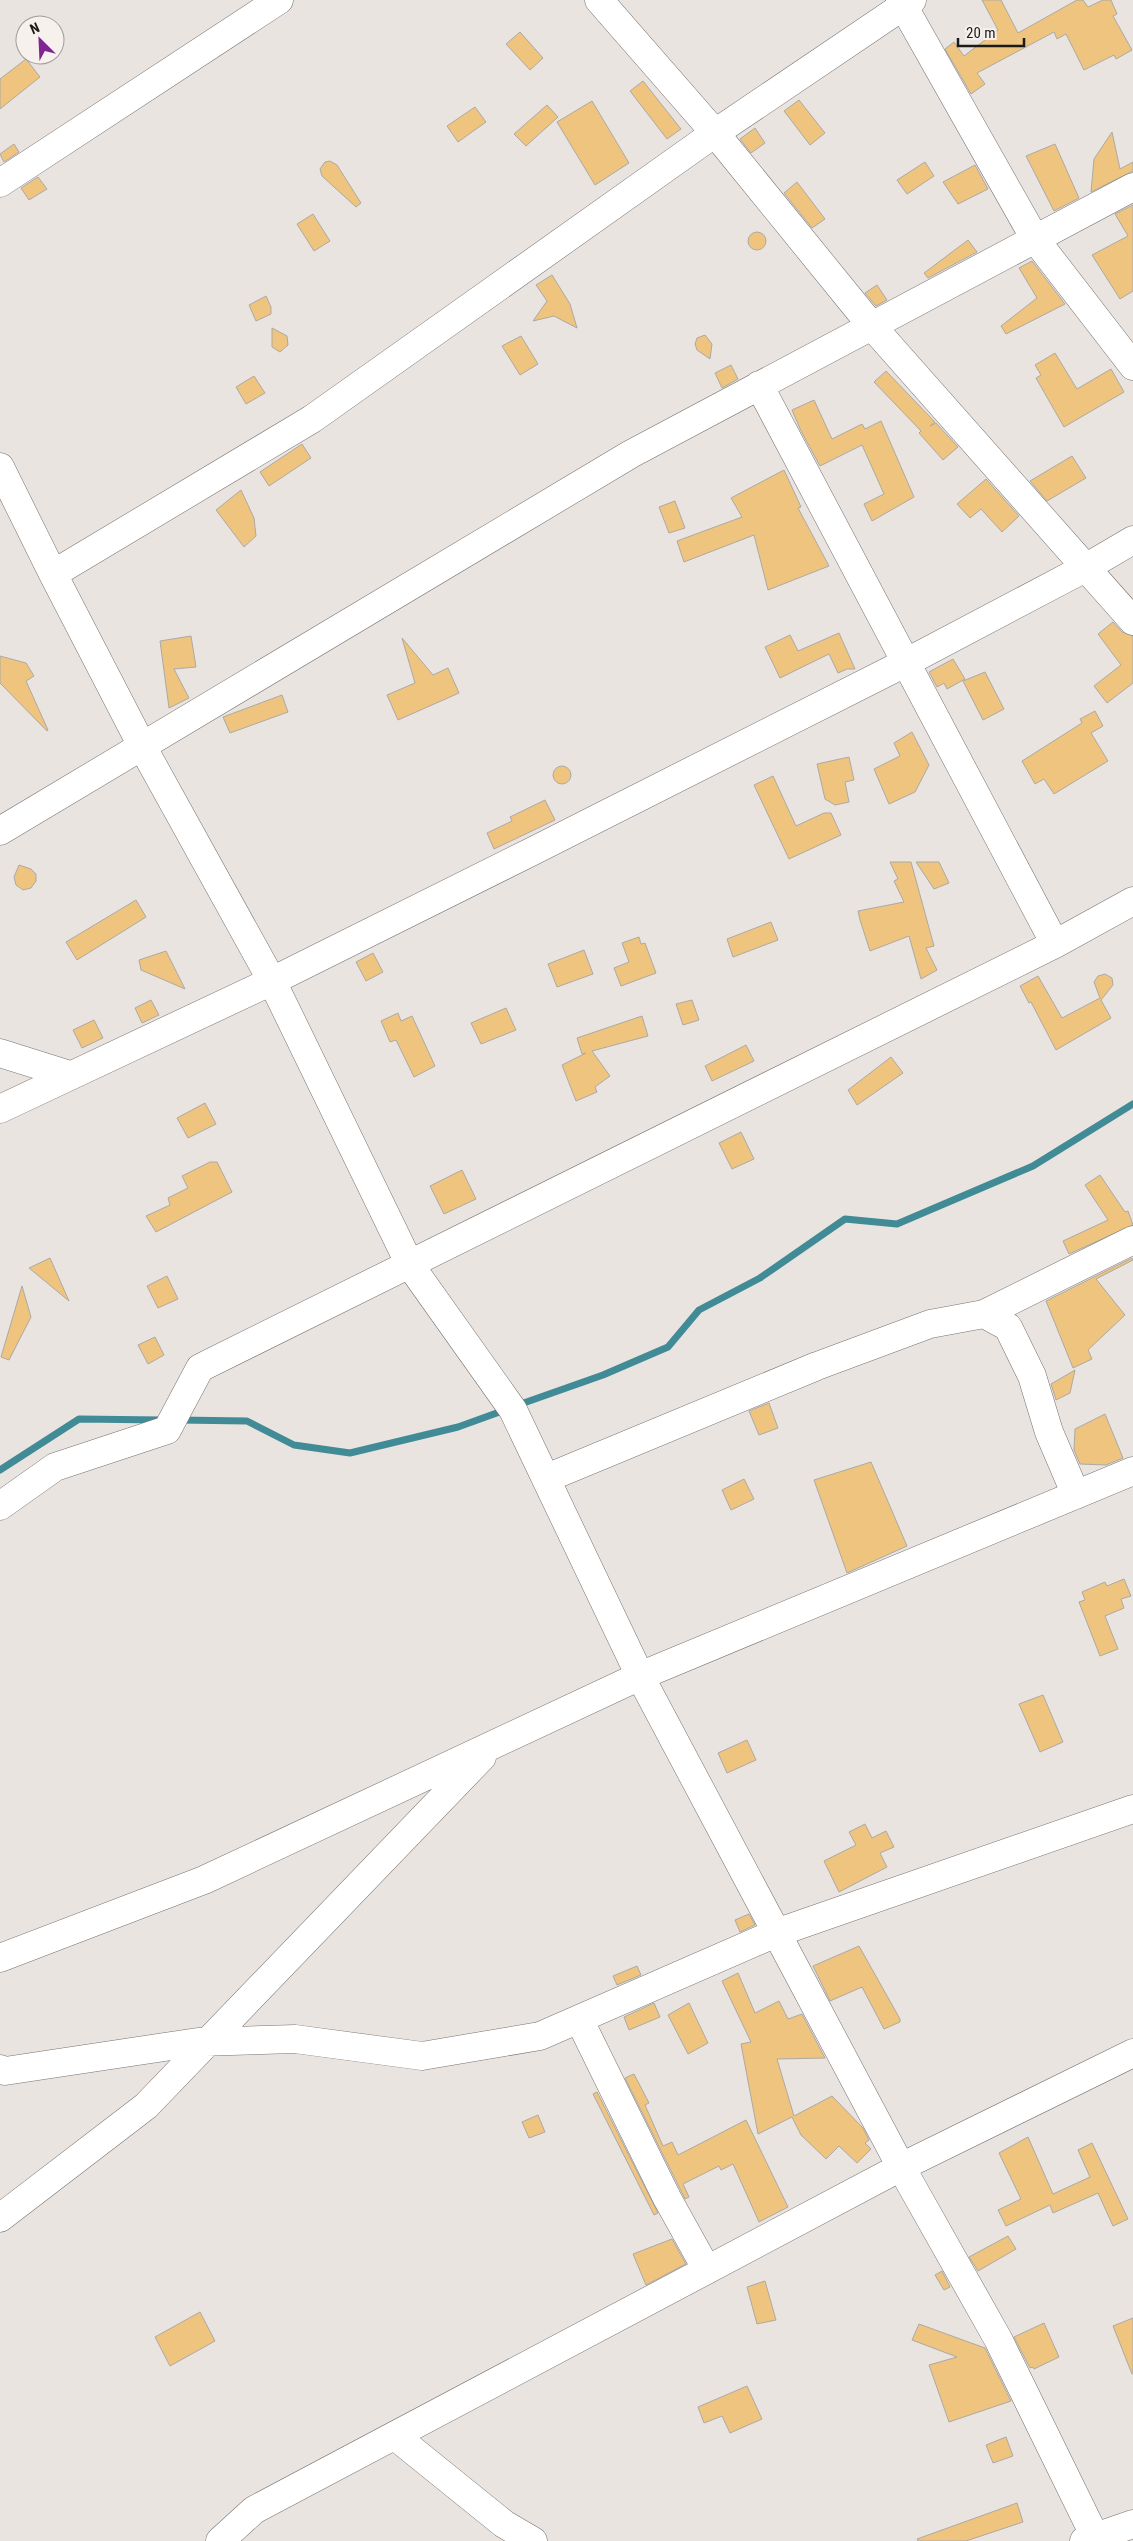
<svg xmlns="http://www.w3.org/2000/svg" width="1133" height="2541" font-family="'Roboto Condensed',sans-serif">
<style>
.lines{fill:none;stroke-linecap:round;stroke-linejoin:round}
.stream{stroke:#418b96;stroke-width:7}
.building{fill:#eec47e;stroke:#aca9a4}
.minor-casing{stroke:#787370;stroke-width:29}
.minor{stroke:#fff;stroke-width:28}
</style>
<rect width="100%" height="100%" fill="#eae4e1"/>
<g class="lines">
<path class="stream" d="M518 1405 603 1375 668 1347 699 1310 760 1278 845 1219 897 1224 1033 1166 1133 1104
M178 1420 247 1421 294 1445 350 1453 458 1427 505 1410
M0 1470 79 1419 162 1420"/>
</g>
<path class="building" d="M982 0H1001L1018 33 1077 0H1083L1088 7 1103 0H1111L1117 14 1113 16 1132 50 1116 59 1114 55 1084 70 1066 34 1057 39 1054 32 977 73 985 84 971 94 945 49 954 42 964 56 998 30Z
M520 32 543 58 530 70 506 44Z
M26 59 40 77 0 109V79Z
M643 81 681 129 667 139 630 91Z
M799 100 825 133 810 145 784 111Z
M592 101 629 163 595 185 557 122Z
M547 105 558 117 526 146 514 134Z
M475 107 486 122 458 142 447 126Z
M755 128 765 143 751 153 740 139Z
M1112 132 1120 169 1133 162V171L1091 192 1094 159Z
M14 144 19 152 4 162 0 154Z
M1055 144 1079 198 1054 211 1026 156Z
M325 162 330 161 337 165 361 203 356 207 322 176 320 169Z
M925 162 934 176 907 194 897 180Z
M975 165 988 189 958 204 943 182Z
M38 177 47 189 29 200 21 188Z
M797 182 825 219 812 228 784 193Z
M1133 205V291L1120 299 1092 255 1128 236 1115 214Z
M313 214 330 241 314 251 297 224Z
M748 241a9 9 0 1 1 18 0a9 9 0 1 1-18 0Z
M968 240 977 252 928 278 924 273Z
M1032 261 1065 304 1006 334 1001 326 1037 298 1019 268Z
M552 275 570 304 577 328 554 316 533 321 547 301 536 285Z
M877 285 887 300 876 306 865 293Z
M266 296 271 307V314L256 321 249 305Z
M272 328 287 336 288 345 280 352 272 347Z
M705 335 712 344 710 359 697 350 695 344 697 338Z
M521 336 538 364 520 375 502 346Z
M1055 353 1077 389 1111 369 1124 392 1064 427 1036 378 1041 375 1035 365Z
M731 365 738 379 722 388 715 373Z
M886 371 935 422 930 426 936 423 958 447 943 460 919 433 921 431 874 382Z
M254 376 265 393 246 404 236 387Z
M814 400 832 439 862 424 865 429 881 421 914 497 872 521 864 504 884 494 862 445 820 466 801 431 792 410Z
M302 444 311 458 269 486 260 472Z
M1072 456 1086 478 1047 501 1030 481Z
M784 470 801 507 798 508 829 566 768 590 754 535 684 562 677 541 742 517 731 498Z
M986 479 1019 516 1002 532 981 509 970 518 957 504Z
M241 490 254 518 256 536 244 547 216 510Z
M675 501 685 528 669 533 659 507Z
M1113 622 1122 632 1133 636V683L1107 703 1094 686 1121 665 1098 634Z
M839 633 855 669H847L838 673 829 654 780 678 765 647 790 635 798 651Z
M191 636 196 667 174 669 189 698 169 708 160 641Z
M402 638 433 675 448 668 459 693 398 720 387 695 415 683Z
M0 656 26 663 34 676 26 681 48 730 47 731 0 683Z
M953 659 965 679 947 689 944 683 937 687 929 672Z
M985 672 1004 709 983 720 963 681Z
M282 695 288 712 230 733 223 717Z
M1095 711 1103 726 1091 733 1108 761 1054 794 1044 779 1035 784 1022 761 1082 723 1080 719Z
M912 732 929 765 915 792 889 804 874 769 900 756 894 743Z
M849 757 854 780 845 782 849 802 835 805 825 799 817 764Z
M553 775a9 9 0 1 1 18 0a9 9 0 1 1-18 0Z
M773 776 796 826 824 813H831L841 835 789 859 754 785Z
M545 800 555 820 494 849 487 833 512 821 510 817Z
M890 862H911L934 946 926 948 937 970 921 979 909 936 870 951 860 920 858 911 904 902 894 881 898 879Z
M916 862H939L949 883 934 889Z
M19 865 31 869 36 874V881L31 888 23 890 16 885 14 877Z
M136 900 146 917 77 960 66 942Z
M771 922 778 940 733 957 727 939Z
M639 937 641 944 645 943 656 973 621 986 614 968 629 962 622 943Z
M584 950 593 974 557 987 548 964Z
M166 951 185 989 141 970 139 960Z
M373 953 383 972 366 981 356 962Z
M1105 974 1112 978 1113 985 1101 1000 1111 1018 1056 1050 1031 1002 1029 1003 1020 986 1038 976 1062 1018 1100 998 1094 982 1098 976Z
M151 1000 159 1015 142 1023 135 1008Z
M692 1000 699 1020 683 1025 676 1004Z
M506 1008 516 1030 481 1044 471 1023Z
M398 1013 401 1021 412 1016 435 1066 414 1077 396 1040 390 1042 381 1021Z
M642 1016 648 1036 592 1051 610 1076 595 1087 597 1092 576 1101 562 1065 586 1053 582 1054 577 1038Z
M94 1020 103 1038 82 1048 73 1030Z
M746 1045 754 1061 712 1081 705 1066Z
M891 1057 903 1073 857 1105 848 1090Z
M205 1103 216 1124 188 1138 177 1118Z
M741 1132 754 1159 732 1169 719 1143Z
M210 1162H217L232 1192 156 1232 146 1216 170 1205 168 1198 188 1188 182 1176Z
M462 1170 476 1199 444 1214 430 1186Z
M1100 1175 1125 1212 1128 1211 1133 1225 1069 1254 1063 1241 1108 1220 1085 1185Z
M50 1258 69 1301 29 1268Z
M1132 1258 1133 1260 1096 1279 1125 1315 1088 1350 1092 1359 1073 1368 1046 1301Z
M167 1276 178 1299 158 1308 147 1286Z
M22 1286 31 1317 9 1360 1 1357Z
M155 1337 164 1355 148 1364 138 1345Z
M1075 1370 1070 1393 1056 1400 1051 1384Z
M769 1403 778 1428 759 1435 749 1411Z
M1105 1414 1123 1458 1106 1465 1080 1464 1074 1450 1075 1429Z
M871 1462 907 1546 847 1573 814 1480Z
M744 1479 754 1499 731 1510 722 1490Z
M1124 1579 1131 1596 1121 1599 1124 1608 1105 1616 1118 1649 1100 1656 1079 1602 1085 1600 1082 1592 1105 1582 1107 1586Z
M1043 1695 1063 1742 1040 1752 1019 1704Z
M747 1740 756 1760 727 1773 718 1753Z
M865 1824 872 1838 886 1831 894 1847 880 1853 887 1867 839 1892 824 1861 856 1845 849 1832Z
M749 1914 755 1925 740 1932 735 1920Z
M859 1946 900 2019V2022L884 2029 862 1987 830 2001 813 1966Z
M637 1966 641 1975 617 1985 613 1976Z
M738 1973 755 2013 779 2001 788 2019 802 2014 825 2058 777 2059 794 2116 832 2096 863 2128 869 2140 865 2143 871 2149 857 2163 839 2146 826 2159 801 2135 792 2117 758 2134 741 2044 751 2042 722 1981Z
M654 2003 660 2017 629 2030 624 2017Z
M689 2003 708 2043 688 2054 668 2015Z
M634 2074 649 2103 645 2105 663 2146 672 2142 678 2155 746 2120 788 2207 759 2222 733 2164 721 2170 719 2166 683 2184 689 2197 685 2199 625 2078Z
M597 2092 658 2213 654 2215 593 2094Z
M538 2115 545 2132 529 2138 522 2122Z
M1028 2137 1053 2194 1090 2177 1078 2150 1092 2143 1128 2219 1113 2226 1098 2193 1053 2213 1050 2205 1006 2226 998 2210 1021 2199 999 2153Z
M1008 2236 1016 2249 978 2271 969 2257Z
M672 2239 686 2264 646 2285 633 2254Z
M942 2271 950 2287 944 2290 935 2275Z
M765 2281 776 2320 757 2324 747 2287Z
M200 2312 215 2341 170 2366 155 2337Z
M1133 2318V2374H1132L1113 2326Z
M1044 2323 1059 2357 1034 2369 1033 2367 1030 2368 1014 2337Z
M919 2324 985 2348 1011 2401 949 2422 929 2365 957 2357 912 2340Z
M747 2386 762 2419 730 2433 722 2416 704 2423 698 2407Z
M1006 2437 1013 2456 993 2463 986 2445Z
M1017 2503 1023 2522 966 2541H918L917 2539Z"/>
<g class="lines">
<g class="minor-casing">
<path id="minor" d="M599 0 715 133 871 325 1133 621
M900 0 1035 239 1133 366
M0 183 279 0
M759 385 1055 944
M0 467 53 574 142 746 272 981 410 1265 513 1410 640 1676 901 2167 998 2339 1097 2541
M53 574 312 419 715 133 912 0
M0 831 631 454 1133 187
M0 1053 70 1075
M0 1109 272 981 531 852 907 662 1087 567 1133 540
M984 1314 1008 1327 1032 1376 1049 1432 1076 1495
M547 1478 817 1366 930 1324 984 1314 1133 1240
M0 1506 55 1467 167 1430 200 1368 1055 944 1133 901
M0 1958 204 1880 640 1676 1133 1471
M579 2019 667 2198 707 2270
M0 2069 5 2071 198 2042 295 2039 422 2056 540 2036 776 1933 1133 1809
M0 2218 146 2106 482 1757
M395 2436 504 2524 533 2541
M220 2541 254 2510 901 2167 1133 2053
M1084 2541 1133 2524"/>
</g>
<use href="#minor" class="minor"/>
</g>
<g transform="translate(40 40) rotate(336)"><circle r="24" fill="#f7f1ee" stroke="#9f9b99"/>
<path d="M0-4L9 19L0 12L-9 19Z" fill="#7e2593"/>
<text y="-8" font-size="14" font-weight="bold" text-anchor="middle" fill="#1c1a19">N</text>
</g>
<path d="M958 38v8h66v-8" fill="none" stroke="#1c1a19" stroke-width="2.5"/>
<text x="966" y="38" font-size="15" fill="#1c1a19" stroke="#f7f1ee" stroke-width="4" paint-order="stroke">20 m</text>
</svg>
